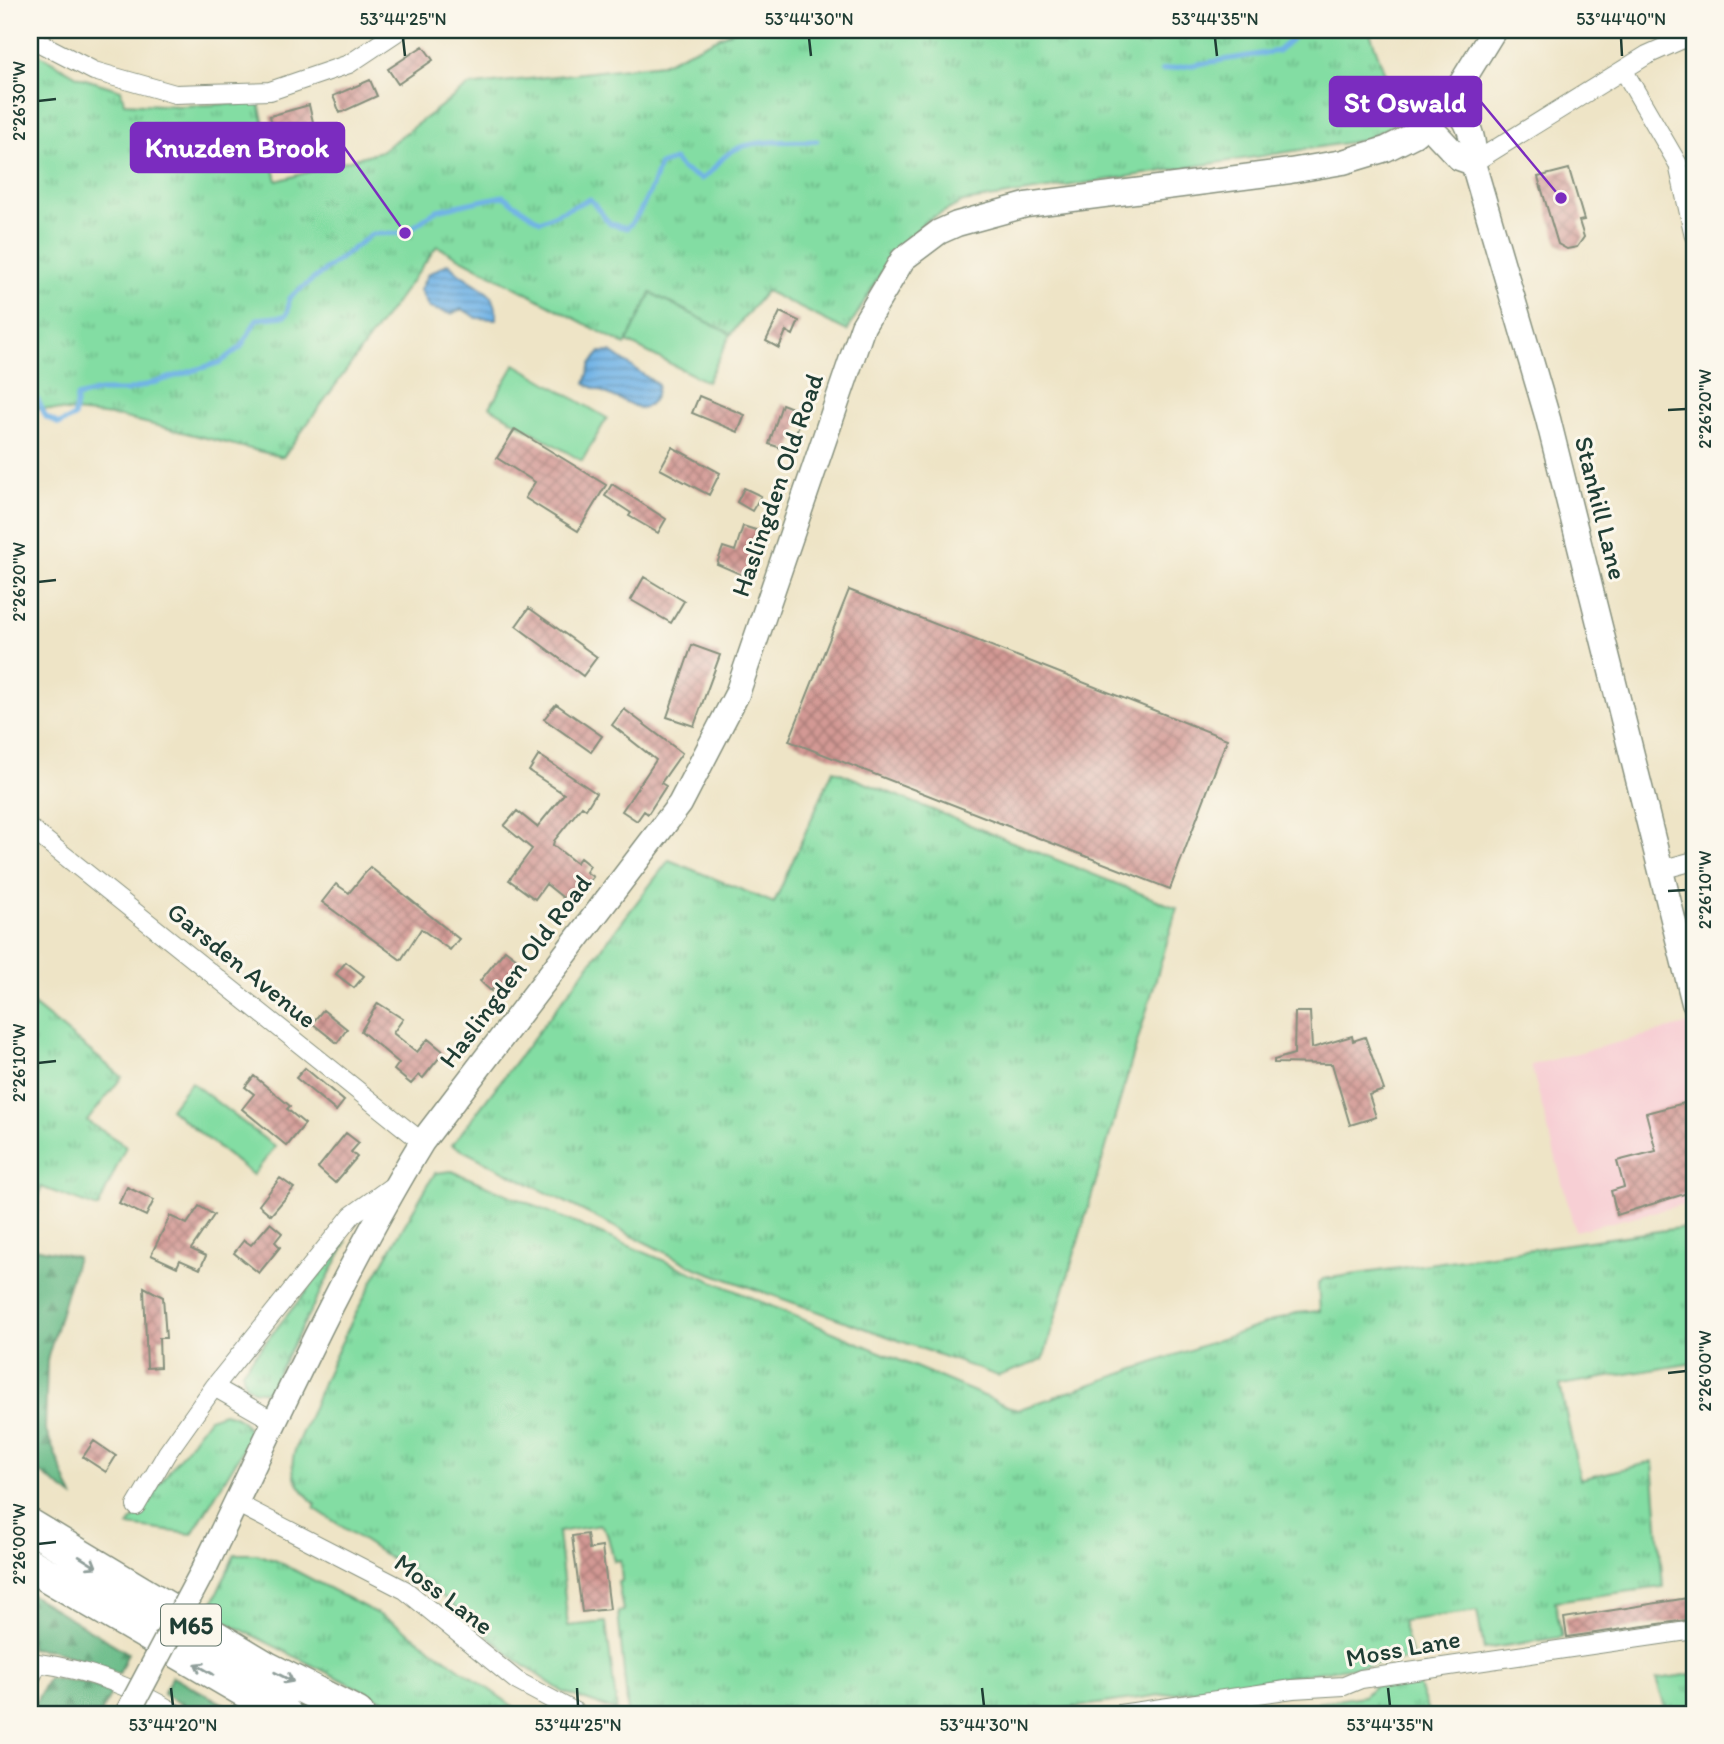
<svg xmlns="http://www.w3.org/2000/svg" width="1724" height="1744" font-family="Itim,sans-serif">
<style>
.built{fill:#f7cfd4}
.grass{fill:url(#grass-tufts);stroke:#518d6c;stroke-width:2}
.forest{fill:url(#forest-firs);stroke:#447c5e;stroke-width:2}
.pitch{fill:#83dda3;stroke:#518d6c;stroke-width:2}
.water{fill:url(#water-rules);stroke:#48788d;stroke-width:2}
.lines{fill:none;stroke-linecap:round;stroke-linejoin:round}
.stream{stroke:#71b3e6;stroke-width:5}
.building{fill:url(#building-cross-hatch)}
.street-casing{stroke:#86907d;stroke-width:20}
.secondary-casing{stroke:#86907d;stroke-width:27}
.highway-casing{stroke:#86907d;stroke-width:36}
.street{stroke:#fff;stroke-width:18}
.secondary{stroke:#fff;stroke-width:24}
.highway{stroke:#fff;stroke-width:33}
.secondary-bridge-casing{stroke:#86907d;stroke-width:27;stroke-linecap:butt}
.secondary-bridge{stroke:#fff;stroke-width:24}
.oneway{stroke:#8f9e9a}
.ticks{fill:none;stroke:#1f3d34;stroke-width:2.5}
.labels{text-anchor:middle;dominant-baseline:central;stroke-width:6;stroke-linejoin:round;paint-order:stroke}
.shield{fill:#fbf7ec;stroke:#61756b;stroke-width:2}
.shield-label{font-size:24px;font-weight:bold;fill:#1f3d34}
.street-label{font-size:26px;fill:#1f3d34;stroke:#fbf7ec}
.leader{fill:none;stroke:#7b2cbf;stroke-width:2.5}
.callout-dot{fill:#7b2cbf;stroke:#fbf7ec;stroke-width:2.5}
.callout{fill:#7b2cbf;stroke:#7b2cbf;stroke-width:2.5}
.callout-label{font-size:28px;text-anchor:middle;font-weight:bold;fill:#fff}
.neatline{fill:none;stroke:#1f3d34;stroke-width:2.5}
.ticks-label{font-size:18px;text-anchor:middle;fill:#1f3d34}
</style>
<defs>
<pattern id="grass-tufts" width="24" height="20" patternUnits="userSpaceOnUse" patternTransform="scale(1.75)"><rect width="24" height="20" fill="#83dda3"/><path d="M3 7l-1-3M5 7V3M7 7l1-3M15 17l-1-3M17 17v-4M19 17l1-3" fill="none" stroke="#6bb486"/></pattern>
<pattern id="forest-firs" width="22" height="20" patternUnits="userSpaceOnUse" patternTransform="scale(1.75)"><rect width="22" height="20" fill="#6abc89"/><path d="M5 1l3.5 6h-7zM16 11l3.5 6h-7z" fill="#579a71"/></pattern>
<pattern id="water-rules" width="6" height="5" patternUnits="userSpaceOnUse" patternTransform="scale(1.75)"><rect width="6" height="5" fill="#71b3e6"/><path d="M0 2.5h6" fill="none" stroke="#5c93bb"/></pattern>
<pattern id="building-cross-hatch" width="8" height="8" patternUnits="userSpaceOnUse" patternTransform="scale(1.75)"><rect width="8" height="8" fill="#d39994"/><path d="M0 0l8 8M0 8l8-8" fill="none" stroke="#ab7e7a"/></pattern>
</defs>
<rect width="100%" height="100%" fill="#fbf7ec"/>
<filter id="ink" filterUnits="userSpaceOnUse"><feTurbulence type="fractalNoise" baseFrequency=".0143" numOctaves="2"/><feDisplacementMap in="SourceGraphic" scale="14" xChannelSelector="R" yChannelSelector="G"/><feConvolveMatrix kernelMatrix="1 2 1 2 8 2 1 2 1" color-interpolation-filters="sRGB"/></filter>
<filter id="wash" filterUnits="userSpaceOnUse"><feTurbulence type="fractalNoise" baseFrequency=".00686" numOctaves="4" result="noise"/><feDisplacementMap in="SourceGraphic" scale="28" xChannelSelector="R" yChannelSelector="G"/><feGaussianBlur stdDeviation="1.57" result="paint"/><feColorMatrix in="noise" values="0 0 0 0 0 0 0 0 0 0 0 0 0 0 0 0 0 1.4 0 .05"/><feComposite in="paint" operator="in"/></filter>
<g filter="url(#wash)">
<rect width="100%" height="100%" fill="#eee4c6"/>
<path class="built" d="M1689 1024 1694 1046V1202L1575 1231 1531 1065Z"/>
<path class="grass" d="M735 30H1369L1398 110 1405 118 1365 140 963 202 924 222 884 268 847 331 766 291 731 334 651 294 625 345 437 246 283 457 121 417 30 407V49L79 77 121 90 124 103 179 106 259 103 277 181 381 151 468 86 662 64Z
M833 770 1177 908 1043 1360 998 1376 696 1268 452 1145 669 860 774 903Z
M30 1002 122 1077 87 1121 126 1146 98 1208 41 1187 30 1246Z
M452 1171 1017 1410 1296 1313 1320 1311 1318 1284 1323 1279 1694 1226V1363L1560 1385 1580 1479 1653 1462 1663 1587 1555 1601 1562 1637 1484 1649 1477 1611 1402 1621 1412 1659 1028 1714H628L618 1612 623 1611 618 1582 622 1581 620 1560 614 1561 607 1533 601 1525 558 1532 568 1626 606 1622 617 1711 563 1692 516 1660 427 1583 314 1508 316 1505C304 1493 290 1478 293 1459 295 1443 306 1425 312 1410 344 1327 390 1249 435 1173Z
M347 1241 268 1392 253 1390 245 1384 242 1371Z
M224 1413C240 1417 247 1421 250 1438L192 1534 128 1526 209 1418Z
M235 1554H257L277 1561 395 1623 524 1714H410L208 1613Z
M1694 1674V1714H1667L1656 1679Z
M1416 1678 1429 1714H1239L1364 1696 1374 1686Z"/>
<path class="forest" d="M30 1247 77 1257 47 1360 45 1429 73 1497 30 1465Z
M30 1594 128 1653 119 1674 52 1650 30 1648Z
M172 1676 242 1714H199L163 1694Z
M48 1678 85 1683 111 1693 101 1714H30Z"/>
<path class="pitch" d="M651 293 731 334 707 382 627 342Z
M515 364 607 418 582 461 490 407Z
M191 1082 275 1147 253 1175 170 1109Z"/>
<path class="water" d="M449 263C463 284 501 286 496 319L477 318 462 309 451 314 429 308 420 290 428 274Z
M600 352H611L658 385C656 398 653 404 641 409L585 384 591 364Z"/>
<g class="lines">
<path class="stream" d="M1162 70 1278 51 1302 30
M30 397 38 400 46 417 59 424 74 417 77 397 100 391H127L221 362 241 347 257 319 285 316 288 312 289 298 372 234 405 233 437 210 503 196 540 221 590 199 610 224 627 228C640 217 655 182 659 165L674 160 682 169 701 179C715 172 719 157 734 150 753 139 795 142 817 141"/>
</g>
<g id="blocks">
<path class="building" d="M423 46 433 60 398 84 388 69Z
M370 80 377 96 340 113 333 96Z
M309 105 313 122 274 133 270 116Z
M1569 169 1584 220 1579 221 1584 237 1577 247 1567 249 1558 244 1538 177Z
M780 312 799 321 793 335 786 331 779 348 766 341Z
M699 396 745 415 738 432 692 413Z
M782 404 803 412 790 451 769 444Z
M515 429 606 485 578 531 525 498 535 482 497 458Z
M672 447 720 473 709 495 660 469Z
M612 484 666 519 658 533 629 516 631 513 605 496Z
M744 488 761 496 752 511 737 502Z
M743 526 765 533 749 578 717 564 723 547 735 551Z
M644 577 684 601 671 623 631 600Z
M849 590 1227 739 1170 889 789 741Z
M529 608 597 657 583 676 516 626Z
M692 645 720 655 694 726 667 717Z
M556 704 602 736 591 752 544 719Z
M624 709 682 753 661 783 666 786 648 814 644 811 637 821 622 811 656 760 612 725Z
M539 755 596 793 586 809 582 806 554 841 553 845 576 863 580 858 590 866 586 872 593 877 571 904 546 884 535 899 509 880 532 849 504 826 517 811 537 827 564 794 529 771Z
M370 867 459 939 450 950 421 929 401 960 322 902 336 884 349 893Z
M505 950 521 962 500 988 496 985 491 991 480 981Z
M346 962 364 976 354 988 336 974Z
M378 1003 403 1019 393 1033 417 1052 428 1039 444 1052 423 1078 419 1075 411 1084 394 1070 399 1063 361 1031Z
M323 1010 347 1029 337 1043 312 1023Z
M1295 1012H1310L1312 1048 1352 1036 1353 1041 1365 1037 1384 1090 1369 1095 1376 1117 1350 1125 1332 1064 1274 1063V1060L1294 1054Z
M305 1068 344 1101 336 1111 296 1078Z
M254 1076 290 1106 287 1109 305 1124 287 1146 242 1109 254 1094 245 1087Z
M1692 1101 1694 1191 1617 1215 1611 1191 1624 1187 1617 1161 1656 1151 1646 1113Z
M346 1133 359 1143 351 1152 357 1157 335 1183 318 1168Z
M280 1178 294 1188 271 1215 259 1205Z
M127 1187 154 1200 146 1216 119 1203Z
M199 1206 214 1215 191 1249 206 1256 200 1269 180 1260 177 1267 151 1255 170 1216 187 1224Z
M270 1223 282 1233 275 1242 280 1247 259 1273 234 1253 244 1240 251 1245Z
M144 1287 163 1297 166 1338H159L160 1367 147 1368Z
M94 1441 116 1456 106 1472 83 1457Z
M587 1534 589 1549 602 1547 610 1609 582 1612 572 1536Z
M1694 1597V1619L1567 1637 1564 1618Z"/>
</g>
</g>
<g filter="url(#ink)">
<use href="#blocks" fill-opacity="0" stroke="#86907d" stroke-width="2"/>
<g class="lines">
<g class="street-casing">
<path id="street" d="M30 38 94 71 175 94 270 91 349 64 400 30
M1624 71 1678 164 1694 236
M1473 163 1647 55 1694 34
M30 828 422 1142
M1660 870 1694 861
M214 1387 274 1421
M236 1503 405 1590 517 1681 579 1714
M136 1506 167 1453 214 1387 352 1215 395 1184
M30 1680 38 1663C90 1670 133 1687 177 1714
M1120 1714 1293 1689 1344 1686 1361 1679 1694 1630"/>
</g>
<g class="secondary-casing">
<path id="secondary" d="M1452 98C1465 119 1477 137 1473 163L1548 419 1694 1003
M1428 125 1459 158 1473 163
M205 1567C274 1425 339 1278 422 1142L680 804 737 694 863 326 903 259 939 232 957 224 1026 205 1290 171 1343 162 1386 149 1414 135 1436 117 1452 98 1494 30"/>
</g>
<g class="highway-casing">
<path id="highway" d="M30 1526 266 1668 357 1714
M30 1565 285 1714"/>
</g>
<use href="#street" class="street"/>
<use href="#secondary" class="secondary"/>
<use href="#highway" class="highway"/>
<g class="secondary-bridge-casing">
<path id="secondary-bridge" d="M127 1714 205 1567"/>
</g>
<use href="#secondary-bridge" class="secondary-bridge"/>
</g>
<defs><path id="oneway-shaft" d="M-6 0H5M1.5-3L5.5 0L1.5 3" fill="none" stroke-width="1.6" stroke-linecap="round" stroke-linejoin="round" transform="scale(1.75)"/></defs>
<g class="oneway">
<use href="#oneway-shaft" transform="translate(88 1562) rotate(32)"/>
<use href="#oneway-shaft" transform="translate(204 1669) rotate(-150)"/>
<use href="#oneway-shaft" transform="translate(284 1677) rotate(27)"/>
</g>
</g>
<path class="ticks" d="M403 38 405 56M809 38 811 56M1215 38 1217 56M1621 38 1622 56M38 101 56 99M1668 410 1686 409M38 582 56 580M1668 891 1686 890M38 1063 56 1061M1668 1373 1686 1371M38 1544 56 1542M171 1688 173 1706M577 1688 578 1706M982 1688 984 1706M1388 1688 1390 1706"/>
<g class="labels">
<rect class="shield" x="161" y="1604.5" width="60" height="41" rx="5"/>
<g class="shield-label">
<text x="191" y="1625">M65</text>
</g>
<g class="street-label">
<text transform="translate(777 485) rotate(-71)">Haslingden Old Road</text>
<text transform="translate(1601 508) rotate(76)">Stanhill Lane</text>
<text transform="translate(242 965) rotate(39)">Garsden Avenue</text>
<text transform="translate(515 971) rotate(-53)">Haslingden Old Road</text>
<text transform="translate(444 1594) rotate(37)">Moss Lane</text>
<text transform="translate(1403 1648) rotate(-10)">Moss Lane</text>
</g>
</g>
<path class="leader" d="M1561 198L1481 102M405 233L344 147"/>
<g class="callout-dot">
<circle cx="1561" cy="198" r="7"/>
<circle cx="405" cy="233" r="7"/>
</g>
<g class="callout">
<rect x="1330" y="77" width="151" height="49" rx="7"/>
<rect x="131" y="123" width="213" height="49" rx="7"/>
</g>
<g class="callout-label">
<text x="1405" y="112">St Oswald</text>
<text x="237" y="157">Knuzden Brook</text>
</g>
<rect width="1724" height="1744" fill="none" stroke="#fbf7ec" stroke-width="77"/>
<rect x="38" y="38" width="1648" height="1668" class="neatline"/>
<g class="ticks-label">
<text x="403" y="25">53°44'25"N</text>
<text x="809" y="25">53°44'30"N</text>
<text x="1215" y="25">53°44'35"N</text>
<text x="1621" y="25">53°44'40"N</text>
<text transform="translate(19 101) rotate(-90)" y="6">2°26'30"W</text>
<text transform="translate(1705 409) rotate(-90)" y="6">2°26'20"W</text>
<text transform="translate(19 582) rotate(-90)" y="6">2°26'20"W</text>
<text transform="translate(1705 890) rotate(-90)" y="6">2°26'10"W</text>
<text transform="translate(19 1063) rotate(-90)" y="6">2°26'10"W</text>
<text transform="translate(1705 1371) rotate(-90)" y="6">2°26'00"W</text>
<text transform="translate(19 1544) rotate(-90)" y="6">2°26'00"W</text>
<text x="173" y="1731">53°44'20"N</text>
<text x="578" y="1731">53°44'25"N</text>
<text x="984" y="1731">53°44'30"N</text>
<text x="1390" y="1731">53°44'35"N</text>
</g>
</svg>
